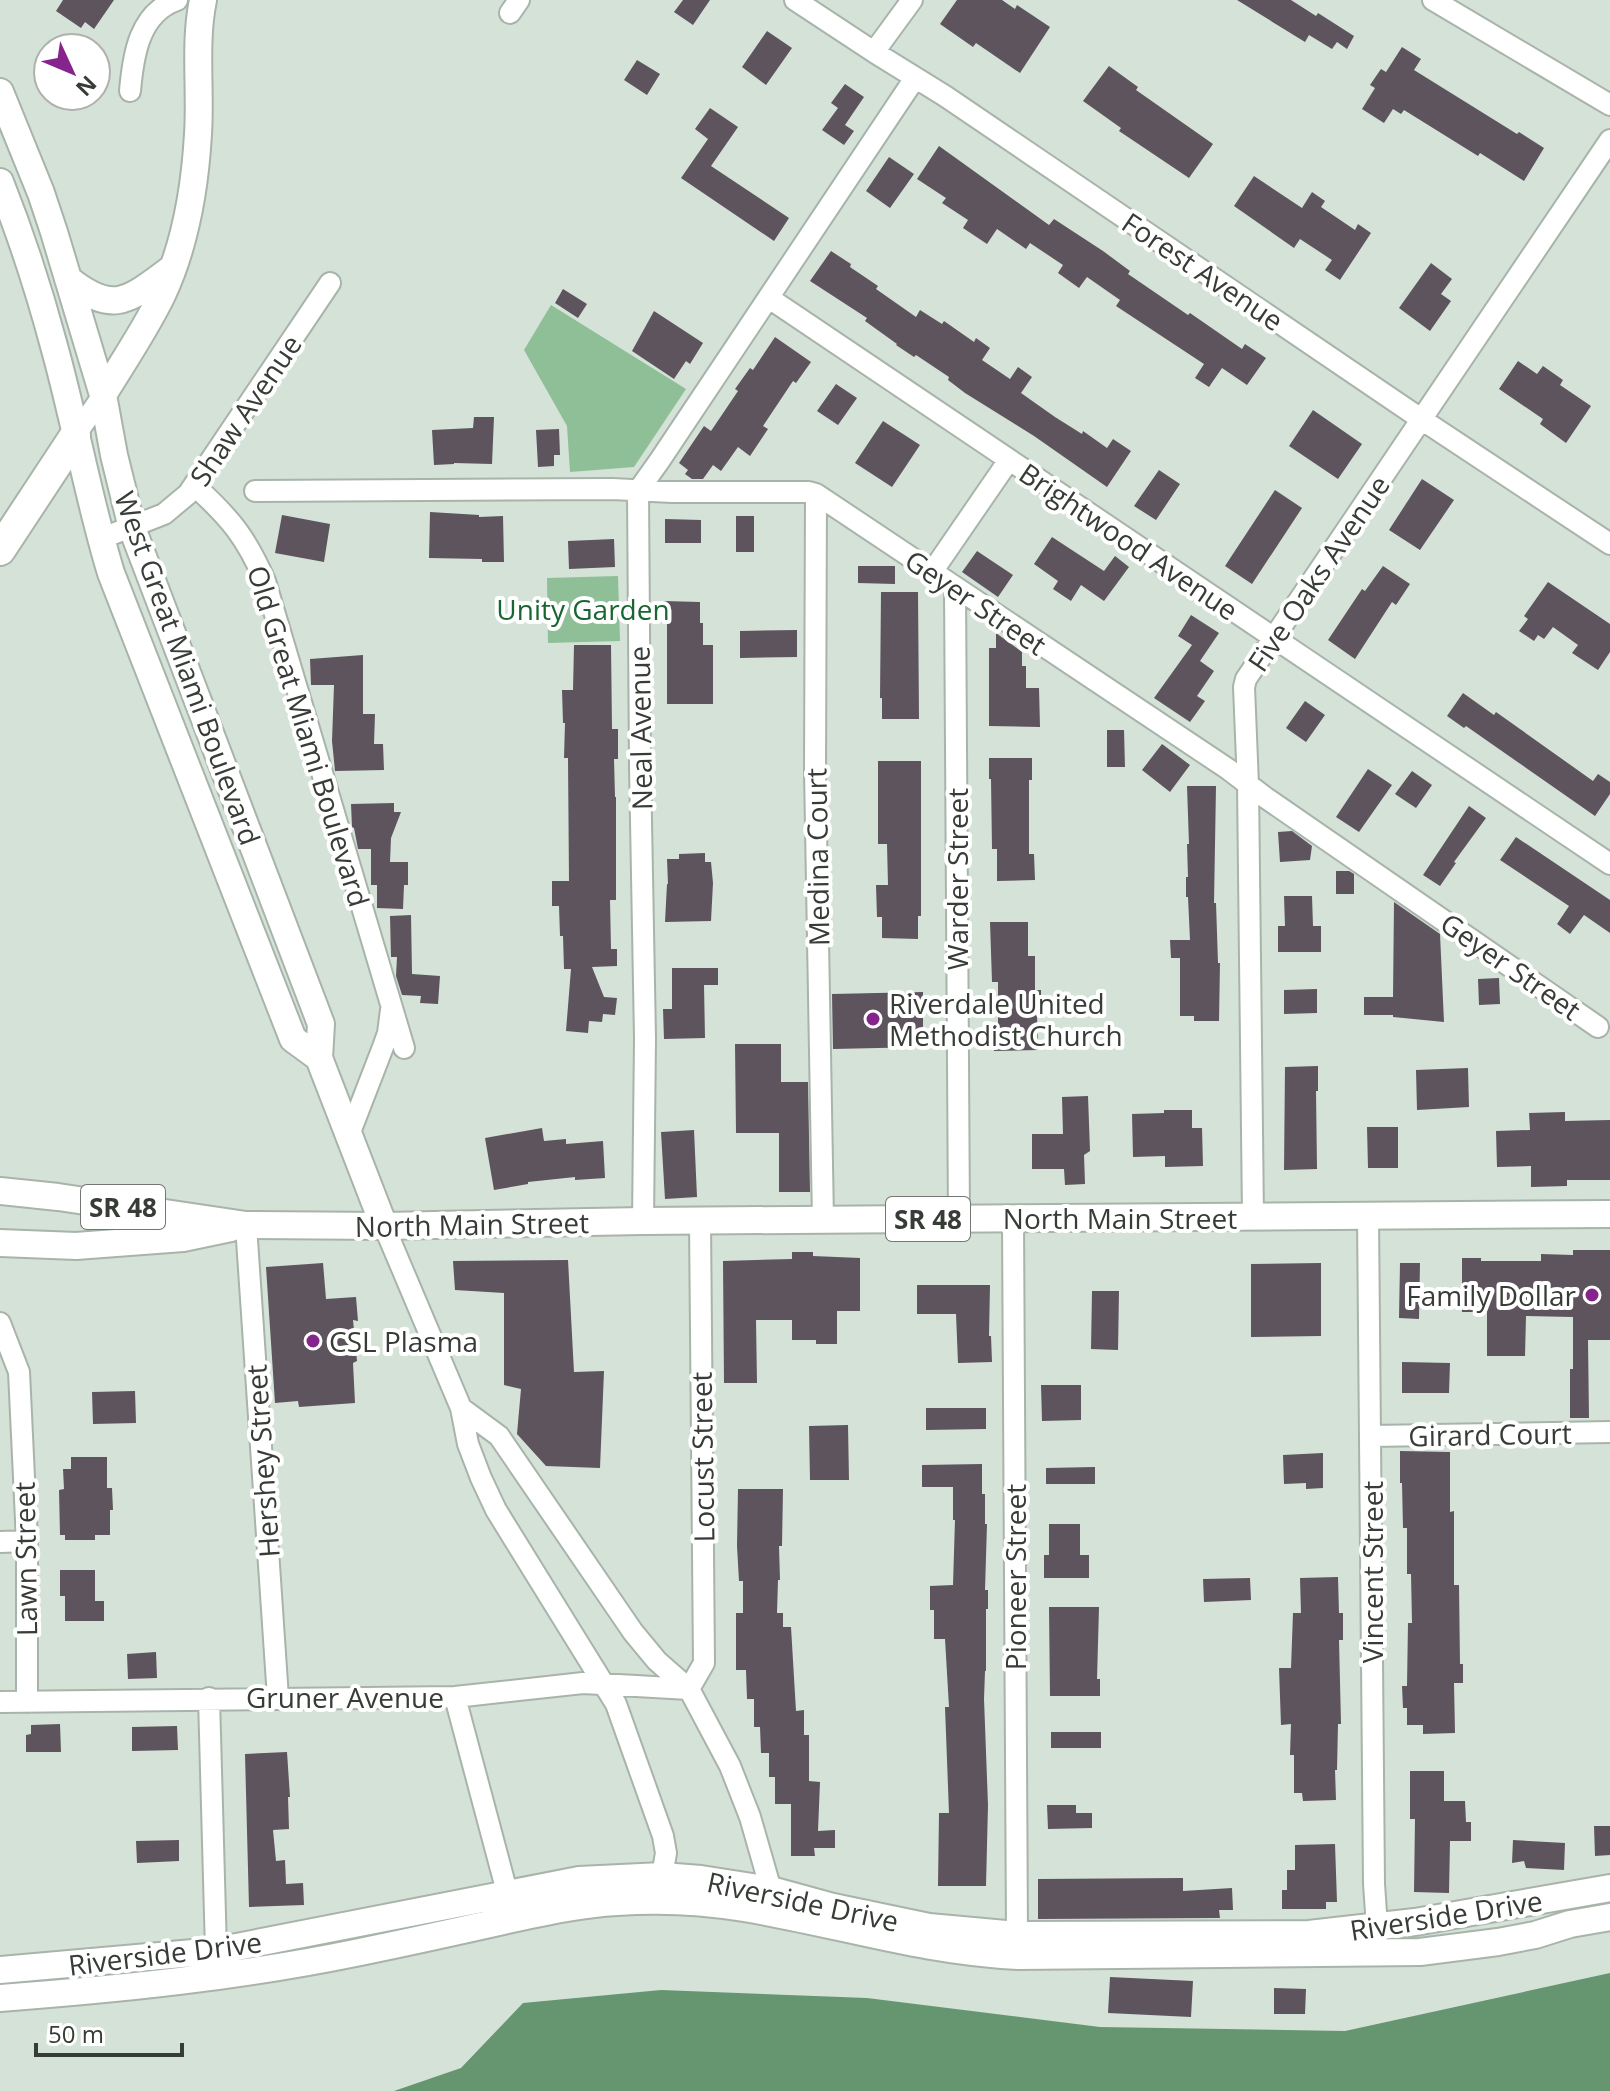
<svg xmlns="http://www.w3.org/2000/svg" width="1610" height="2091" font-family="'Open Sans',sans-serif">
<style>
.green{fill:#8ebf97}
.water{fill:#65966f}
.building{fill:#5d545d}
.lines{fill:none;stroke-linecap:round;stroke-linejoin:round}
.minor-casing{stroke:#a8b4aa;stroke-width:24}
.major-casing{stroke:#a8b4aa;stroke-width:30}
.highway-casing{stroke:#a8b4aa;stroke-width:34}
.minor{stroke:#fff;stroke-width:20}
.major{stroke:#fff;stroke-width:26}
.highway{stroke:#fff;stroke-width:30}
.poi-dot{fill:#86248d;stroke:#fff;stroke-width:3}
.labels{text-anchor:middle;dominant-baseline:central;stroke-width:8;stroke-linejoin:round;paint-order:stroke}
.shield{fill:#fff;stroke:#737673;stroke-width:2}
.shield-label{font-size:26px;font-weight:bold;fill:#373c37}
.street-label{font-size:28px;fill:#373c37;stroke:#fff}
.park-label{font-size:28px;fill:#1a6633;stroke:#fff}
.poi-label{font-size:28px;fill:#373c37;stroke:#fff;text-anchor:start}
</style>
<rect width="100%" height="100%" fill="#d5e2d7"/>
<path class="green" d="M551 305 686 389 634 467 570 472 567 426 524 350Z
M618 576 620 641 548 643 547 578Z"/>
<path class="water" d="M1610 1973V2091H394L461 2068 523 2003 661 1990 867 1998 1100 2027 1345 2031Z"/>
<path class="building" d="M63 0H114L94 29 85 22 81 28 56 11Z
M683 0H710L693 25 674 12Z
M957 0H1002L1015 9 1017 5 1050 27 1020 73 976 43 973 47 940 24Z
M1237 0H1291L1316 16 1318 13 1354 36 1347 49 1337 42 1332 49 1309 35 1305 42Z
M767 31 792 48 766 85 742 67Z
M1402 47 1421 59 1414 70 1517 134 1519 132 1544 148 1524 181 1480 153 1478 156 1404 110 1401 114 1393 109 1384 123 1362 109 1375 88 1370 85 1381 69 1386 72Z
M637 60 660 74 647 95 624 80Z
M1109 66 1138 87 1136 90 1213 144 1189 178 1119 131 1121 128 1083 101Z
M845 84 864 97 845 125 854 131 844 145 822 130 838 108 831 103Z
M710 108 738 127 711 166 789 218 774 241 681 178 708 139 695 129Z
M939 146 1049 225 1054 219 1103 251 1130 271 1128 274 1188 315 1190 313 1242 349 1245 344 1266 358 1247 385 1222 368 1209 387 1195 378 1204 364 1116 306 1120 300 1087 277 1079 288 1058 273 1063 265 1030 243 1026 249 997 229 987 244 963 228 968 220 942 203 946 198 917 179Z
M889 157 914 174 890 208 866 191Z
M1254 176 1302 208 1312 192 1325 201 1321 207 1355 230 1358 224 1371 233 1340 280 1325 270 1332 260 1300 239 1294 248 1234 206Z
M831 251 851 264 850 267 878 286 876 289 916 317 920 310 942 324 944 321 974 342 976 338 990 348 982 360 1010 379 1018 367 1032 377 1021 393 1055 417 1082 434 1083 431 1107 448 1113 439 1131 451 1107 487 1034 436 965 393 948 380 949 377 916 355 914 357 896 345 897 344 865 321 867 318 810 281Z
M1431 263 1452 279 1441 294 1451 301 1430 331 1399 308Z
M563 289 587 304 578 318 555 303Z
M654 311 703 343 690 364 686 361 674 379 632 351Z
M775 337 811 362 796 383 793 381 763 426 768 429 750 456 738 447 721 471 713 465 703 479H692L685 474 688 470 679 463 704 426 711 431 738 391 735 389 750 368 753 370Z
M1518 361 1537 374 1543 366 1563 380 1560 385 1591 406 1566 443 1540 424 1543 419 1499 389Z
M836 384 857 398 838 425 817 411Z
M1313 410 1362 444 1338 479 1289 446Z
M474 417H494L492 464 454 463V464L434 465 432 430 473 428Z
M883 421 920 445 892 487 855 463Z
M559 429 560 455H554V466L538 467 536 430Z
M1159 470 1180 484 1156 520 1134 506Z
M1422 479 1454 500 1420 550 1389 530Z
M1275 490 1302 508 1252 584 1225 566Z
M430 512 479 515V517L503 516 504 562H482V559L429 558Z
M282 515 330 524 324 562 275 553Z
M736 516H754V552H736Z
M665 519 701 520V543H665Z
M1052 537 1104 571 1115 556 1129 567 1104 601 1081 585 1071 601 1053 589 1058 581 1034 564Z
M614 539 615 567 569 569 568 541Z
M977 551 1013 575 998 597 962 572Z
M858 566H895V584L858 583Z
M1383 566 1410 584 1396 605 1392 602 1355 659 1328 640 1362 589 1365 591Z
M1548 582 1610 624V652L1598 670 1572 653 1578 645 1553 627 1544 639 1538 635 1534 641 1519 631 1528 619 1524 616Z
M881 592H918L919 719H882V698H880Z
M664 601 700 602V623H703V645H713V704H667V619L663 618Z
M1191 615 1219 633 1200 661 1214 671 1197 696 1205 701 1190 722 1154 698 1192 645 1178 636Z
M797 630V657L740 658V631Z
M996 633 1022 652V666H1026V688H1039L1040 727 989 726V648H996Z
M574 645H611L612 729H618V759H614L615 797H616V900H610L611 949H617V966L592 967 604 997 617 998 615 1015 603 1014 602 1022 589 1021 588 1033 566 1031 571 969H564L563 936H560L559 906H552V881H569L568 758H564L565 723H563L562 690H573Z
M363 655V714H375L374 744H383L384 770 335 771 332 741 334 685H311L310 659Z
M1463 693 1494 715 1496 712 1593 781 1598 774 1610 782V794L1595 816 1466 726 1464 728 1447 716Z
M1305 701 1325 715 1306 742 1286 728Z
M1107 730H1124L1125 767H1107Z
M1162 744 1190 765 1170 792 1142 770Z
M989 758H1032V780H1029V854H1034L1035 880 997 881V849H992L991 779H989Z
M878 761H921V916H918V939L882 938V917H877L876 885H888L887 844H878Z
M1368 769 1392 785 1359 832 1336 817Z
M1412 771 1432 785 1416 808 1395 794Z
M1187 786H1216L1214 903H1216L1218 963H1220L1219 1021H1194V1016H1180V958H1171L1170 940H1190L1188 897H1186V877H1188L1187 844H1189Z
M394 803V812H401L391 838 390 862H408V885H404L403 909 377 908V885H371V849H358L354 828 352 827 351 804Z
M1469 806 1486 818 1454 862 1456 863 1440 886 1423 875Z
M1292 831 1312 846 1310 860 1280 862 1278 832Z
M1516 837 1610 900V933L1584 915 1570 934 1557 924 1569 906 1500 860Z
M705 853V862H711L713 883 711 921 665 922 667 884H668L667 859H679V854Z
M1336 871H1349L1354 874V894H1336Z
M1284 896H1312L1313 926H1321V952H1278V926H1285Z
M1394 902 1440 934 1444 1022 1393 1017V1015H1364V997H1393Z
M411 915 412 974 440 976 438 1004 420 1003 421 996 402 995 396 976 397 957H391L390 916Z
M990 922H1028V956H1035V990H1041V1015H1037L1038 1050 994 1051V1024H998V982H992Z
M672 968H718V985H704L705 1038 664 1039 663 1009H672Z
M1499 978 1500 1004 1479 1005 1478 979Z
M1317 989V1013L1284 1014V990Z
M923 992V1047L833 1049 832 994Z
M735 1044H781V1082H808L810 1192H779V1133H736Z
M1318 1066V1091H1316L1317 1169 1284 1170 1285 1067Z
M1468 1068 1469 1107 1417 1110 1416 1070Z
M1088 1096 1090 1151 1084 1155 1085 1184 1065 1185 1064 1169H1032V1134H1063L1062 1097Z
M1164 1110H1192V1128H1202L1203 1166 1165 1167V1156L1133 1157 1132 1114 1164 1113Z
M1565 1112V1121L1610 1120V1180H1567V1186L1531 1187V1166L1497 1167 1496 1131 1530 1130 1529 1113Z
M1367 1127H1398V1168H1368Z
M542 1128 544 1141 566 1139V1144L603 1141 605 1178 575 1180V1177L528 1182V1184L494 1190 485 1138Z
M694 1130 697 1197 665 1199 661 1132Z
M1573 1250H1610V1340H1588L1589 1418H1570V1369H1573V1317L1526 1316 1525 1356H1487V1312H1462V1258H1481V1261H1541V1254L1573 1255Z
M792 1252H813V1256L860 1258V1311H837V1344H816V1340H792V1320H756L757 1383H724L723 1261 792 1259Z
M568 1260 574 1372 604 1371 600 1468 546 1466 517 1434 521 1389 504 1385V1293L455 1290 453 1261Z
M323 1263 326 1299 356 1297 358 1321 353 1320 357 1361 353 1363 355 1403 299 1407 298 1401 275 1403 266 1267Z
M1321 1263V1336L1251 1337V1264Z
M1400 1263H1420L1419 1319 1399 1318Z
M917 1285H990L989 1336H991L992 1362 958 1363 956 1314H917Z
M1092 1291H1119L1118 1350 1091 1349Z
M1402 1362 1450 1363 1449 1393H1402Z
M1041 1385H1081V1420L1042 1421Z
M135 1391 136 1423 93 1424 92 1392Z
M926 1408H986V1429L926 1430Z
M848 1425 849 1480H810L809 1426Z
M1400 1451 1450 1452V1512L1454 1511V1585H1459L1460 1664H1463V1683H1454L1455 1733 1423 1734V1725H1407V1708H1403L1402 1686H1407L1408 1623H1412L1411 1574H1407V1528H1403L1402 1483H1400Z
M1323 1453V1488L1306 1489V1483L1284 1484 1283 1455Z
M71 1457H107V1488H112L113 1510H110V1535H95V1540H65V1535H60L59 1490 64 1489 63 1469H71Z
M982 1464V1494H985V1524H987L985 1590H988V1609H986V1671H985L984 1699 988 1805 986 1886H938L939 1813H949L945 1707H949L945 1639H934V1610H930V1586L953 1585 955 1520H953V1487H922V1465Z
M1095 1467V1484H1046V1468Z
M738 1489H783L782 1546H779L780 1580H778L777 1613H783V1627H791L796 1711 804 1710V1735H809V1781L820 1782 818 1831 835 1830V1848H814L815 1856H791V1804H775V1777H769V1753H761L760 1727H754V1699H747L746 1670H736V1613H743V1581H739L737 1546Z
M1049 1524H1080V1555H1089V1578H1044V1555H1049Z
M60 1570H95V1601H104V1621H65V1596H60Z
M1338 1577 1339 1613H1343V1640H1339L1341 1724H1338L1337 1770H1335L1336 1800 1303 1801 1302 1793H1294V1755H1290L1291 1724 1281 1725 1279 1668H1291L1293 1613H1301L1300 1578Z
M1250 1578 1251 1600 1204 1602 1203 1579Z
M1049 1607H1099L1097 1679H1100V1696H1050Z
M156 1652 157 1678 128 1679 127 1654Z
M60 1724 61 1752H26V1735L31 1734V1725Z
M177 1726 178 1750 132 1751V1727Z
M1051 1732H1101V1748H1051Z
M287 1752 290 1797H288L289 1829 273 1830 276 1861 285 1860 286 1884 303 1883 304 1905 249 1907 245 1754Z
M1410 1771H1444V1801H1465L1466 1822H1471V1841H1450L1449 1893 1414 1892 1415 1819H1410Z
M1047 1805H1076V1813H1092V1828L1048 1829Z
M1594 1826H1610V1855L1595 1856Z
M179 1840V1861L137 1863 136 1841Z
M1513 1840 1565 1843 1564 1870 1526 1868 1524 1861 1512 1863Z
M1335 1844 1337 1902H1326V1909H1282V1890H1287V1870H1295V1845Z
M1183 1878V1891L1232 1888 1233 1910H1219L1220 1918 1038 1919V1879Z
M1110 1977 1193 1981 1191 2017 1108 2013Z
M1274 1988 1306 1989 1305 2014H1274Z"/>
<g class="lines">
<g class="minor-casing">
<path id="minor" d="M795 0 874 52 945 96 1421 419 1610 544
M1433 0 1610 105
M510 13 519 0
M874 52 912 0
M130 91C133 56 139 13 177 0
M769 298 1610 864
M75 436 103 395
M195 486C230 518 246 537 265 581L404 1048
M255 491 612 489 672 492H809L816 494 1228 769 1266 798 1598 1027
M816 494 815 772 823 1220
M100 539 164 514 188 494 330 283
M932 572 1009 460
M955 588 959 1219
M349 1135 383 1047 388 1033 391 1010
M1368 1216 1374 1884 1377 1927
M1253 1217 1248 785 1244 687 1246 679 1610 140
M1013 1219 1017 1935
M643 1221 645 1038 640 766 638 491 660 460 915 78
M246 1225 278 1698
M384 1226 461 1408 468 1444 481 1478 496 1510 616 1704 663 1836 666 1853 662 1876
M0 1323 19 1372 27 1541V1702
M461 1408 499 1436 633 1632 657 1661 689 1689 730 1766 750 1817 771 1890
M1371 1436 1610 1432
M0 1542 27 1541
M689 1689 704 1663 700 1221
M455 1697 507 1892
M209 1698 216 1951
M0 1702 455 1697 583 1683 689 1689"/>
</g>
<g class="major-casing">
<path id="major" d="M0 92 41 193 54 232 103 395 114 455 132 528 321 1024 319 1058 384 1226
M0 182C21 235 39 290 54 346 75 421 88 498 111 573L293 1039 319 1058
M68 279C114 316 129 300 171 269
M103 395C123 362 145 330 162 295 185 246 195 187 198 134 201 90 194 44 203 0
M0 1191 58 1197 246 1225 384 1226 643 1221 1610 1214
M0 1243 76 1246 183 1238 231 1228
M0 1970 216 1951 579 1880 662 1876 701 1879 771 1890 833 1907 929 1927 1017 1935 1309 1934 1415 1922 1610 1888
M0 1998C119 1989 238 1977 355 1953 404 1943 454 1932 503 1921 540 1913 579 1904 617 1902 659 1899 702 1901 744 1908 836 1923 924 1952 1018 1956L1420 1952 1498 1942 1535 1935 1570 1924 1610 1917"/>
</g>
<g class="highway-casing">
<path id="highway" d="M0 550 75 436"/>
</g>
<use href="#minor" class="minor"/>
<use href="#major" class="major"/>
<use href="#highway" class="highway"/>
</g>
<g class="poi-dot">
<circle cx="873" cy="1019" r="8"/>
<circle cx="1592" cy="1295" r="8"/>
<circle cx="313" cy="1341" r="8"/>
</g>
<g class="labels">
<g class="shield">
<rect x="81" y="1185" width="84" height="44" rx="6"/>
<rect x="886" y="1197" width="84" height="44" rx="6"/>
</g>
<g class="shield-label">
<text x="123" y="1207">SR 48</text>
<text x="928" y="1219">SR 48</text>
</g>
<g class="street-label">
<text transform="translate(1203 271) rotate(34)">Forest Avenue</text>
<text transform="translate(245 410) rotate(-56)">Shaw Avenue</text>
<text transform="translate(1129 541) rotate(34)">Brightwood Avenue</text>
<text transform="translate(1318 573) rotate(-56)">Five Oaks Avenue</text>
<text transform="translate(976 602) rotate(34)">Geyer Street</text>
<text transform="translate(188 668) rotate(70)">West Great Miami Boulevard</text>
<text transform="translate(640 728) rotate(-91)">Neal Avenue</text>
<text transform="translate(309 736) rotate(73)">Old Great Miami Boulevard</text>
<text transform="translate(817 857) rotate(-91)">Medina Court</text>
<text transform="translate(957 879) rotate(-90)">Warder Street</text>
<text transform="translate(1511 966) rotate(35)">Geyer Street</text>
<text x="1120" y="1218">North Main Street</text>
<text transform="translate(472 1224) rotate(-1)">North Main Street</text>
<text transform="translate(1490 1434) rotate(-1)">Girard Court</text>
<text transform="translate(702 1457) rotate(-91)">Locust Street</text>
<text transform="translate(262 1461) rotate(-94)">Hershey Street</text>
<text transform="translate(25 1559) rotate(-91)">Lawn Street</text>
<text transform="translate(1372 1572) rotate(-90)">Vincent Street</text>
<text transform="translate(1015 1577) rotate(-90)">Pioneer Street</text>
<text x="345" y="1697">Gruner Avenue</text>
<text transform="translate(803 1901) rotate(12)">Riverside Drive</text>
<text transform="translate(1446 1915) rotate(-9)">Riverside Drive</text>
<text transform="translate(165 1953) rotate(-7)">Riverside Drive</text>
</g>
<g class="park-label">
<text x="583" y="609">Unity Garden</text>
</g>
<g class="poi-label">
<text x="889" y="1003">Riverdale United<tspan x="889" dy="32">Methodist Church</tspan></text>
<text x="1576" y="1295" text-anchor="end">Family Dollar</text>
<text x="329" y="1341">CSL Plasma</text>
</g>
</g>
<g transform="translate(72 72) rotate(134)"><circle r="38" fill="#ffffff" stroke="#afb1af" stroke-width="2"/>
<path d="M0-6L14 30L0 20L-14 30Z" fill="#86248d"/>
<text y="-12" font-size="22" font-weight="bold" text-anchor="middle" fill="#373c37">N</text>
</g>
<path d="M36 2043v12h146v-12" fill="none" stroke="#373c37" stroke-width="4"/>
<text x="48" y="2043" font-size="24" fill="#373c37" stroke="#ffffff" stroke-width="6" paint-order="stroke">50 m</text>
</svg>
